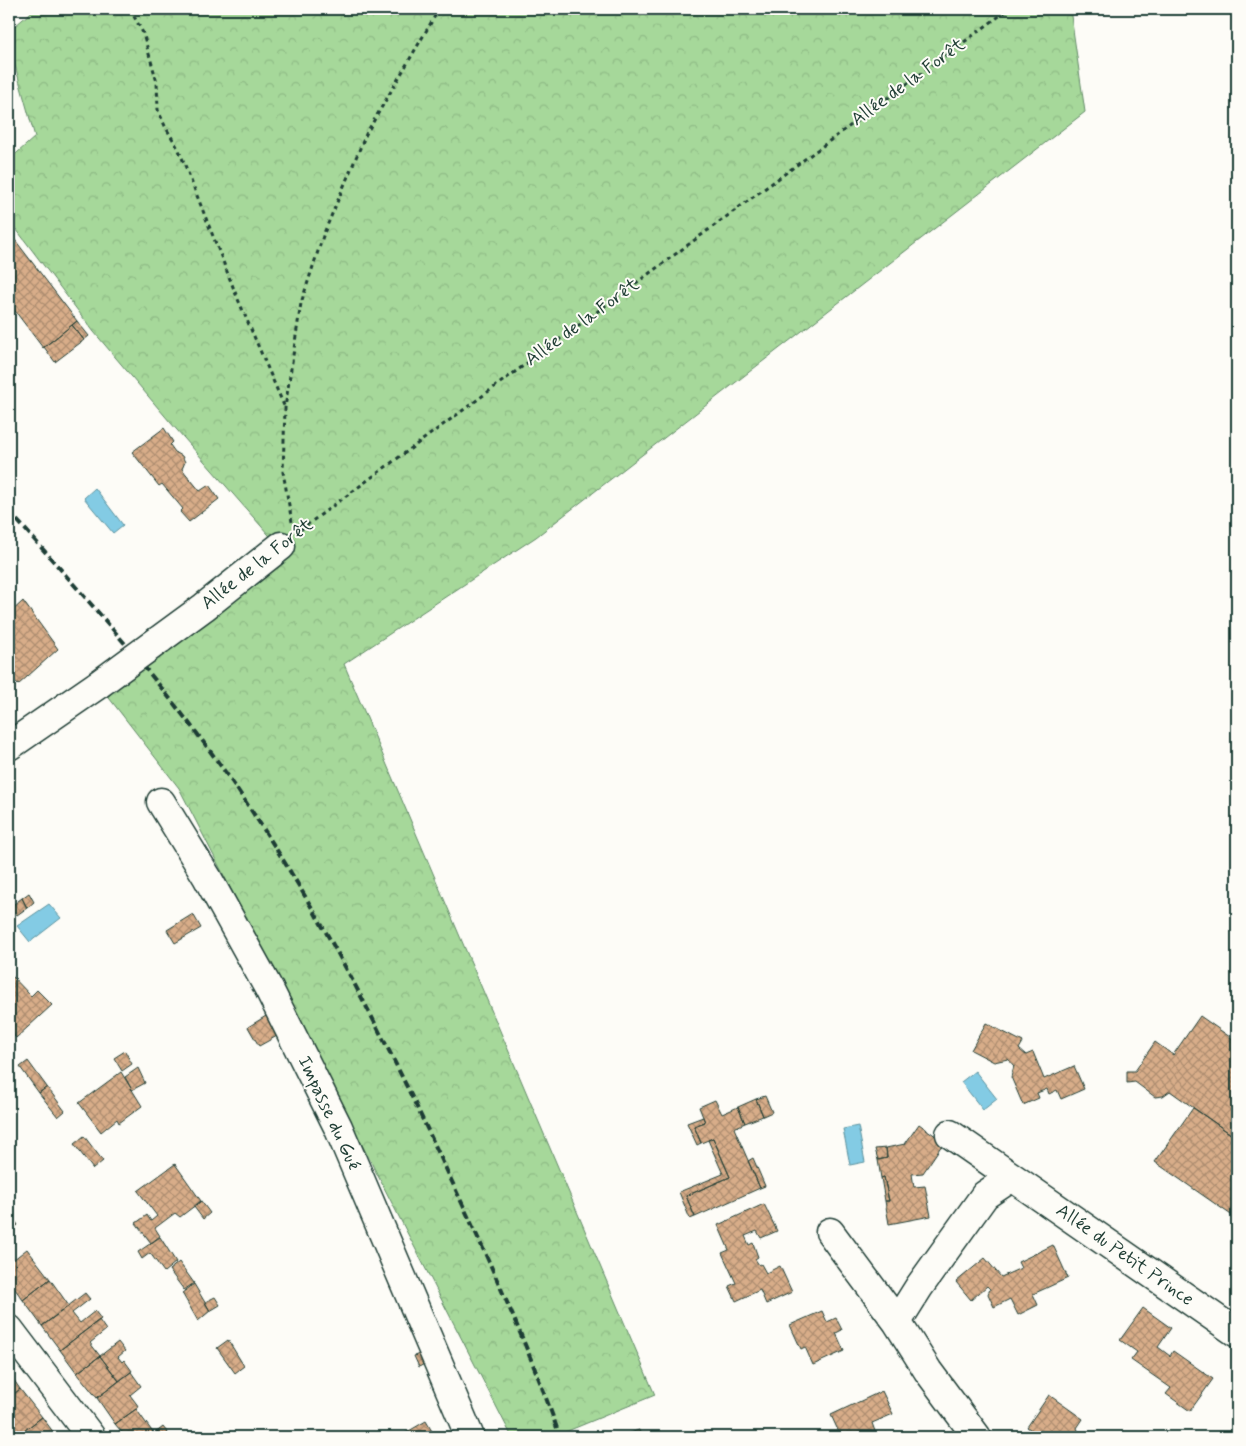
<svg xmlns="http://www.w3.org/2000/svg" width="1246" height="1446" font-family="Mynerve,sans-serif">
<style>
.forest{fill:url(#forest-crowns);stroke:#628a67}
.water{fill:#83cbe4;stroke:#5b929e}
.building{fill:url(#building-cross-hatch);stroke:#1f3d34}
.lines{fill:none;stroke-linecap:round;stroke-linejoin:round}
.minor-casing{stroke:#1f3d34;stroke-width:31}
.path{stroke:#1f3d34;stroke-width:3;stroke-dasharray:4 4;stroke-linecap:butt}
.minor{stroke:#fdfcf7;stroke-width:28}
.rail{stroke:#1f3d34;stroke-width:4;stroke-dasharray:8 4;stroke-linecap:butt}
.minor-bridge-casing{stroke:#1f3d34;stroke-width:31;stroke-linecap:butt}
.minor-bridge{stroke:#fdfcf7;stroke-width:28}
.labels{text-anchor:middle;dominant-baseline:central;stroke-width:4;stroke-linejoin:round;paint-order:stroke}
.street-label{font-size:19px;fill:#1f3d34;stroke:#fdfcf7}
</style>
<defs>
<pattern id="forest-crowns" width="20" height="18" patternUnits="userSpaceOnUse" patternTransform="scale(1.25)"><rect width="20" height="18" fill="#a6d89a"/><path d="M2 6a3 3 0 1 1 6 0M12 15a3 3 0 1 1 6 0" fill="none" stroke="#8eba85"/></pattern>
<pattern id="building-cross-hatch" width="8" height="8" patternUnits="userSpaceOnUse" patternTransform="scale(1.25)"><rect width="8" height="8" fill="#d8ad89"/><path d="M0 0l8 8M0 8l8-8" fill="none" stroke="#af8e71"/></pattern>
</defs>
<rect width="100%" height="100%" fill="#fdfcf7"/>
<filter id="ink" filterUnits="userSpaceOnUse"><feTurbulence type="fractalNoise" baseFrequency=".02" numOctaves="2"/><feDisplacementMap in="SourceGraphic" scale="10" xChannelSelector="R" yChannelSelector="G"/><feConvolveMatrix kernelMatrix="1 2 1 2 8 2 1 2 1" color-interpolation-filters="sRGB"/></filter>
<g filter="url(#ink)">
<path class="forest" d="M35 9H1070L1085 112 536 537 344 664 655 1395 553 1437H512L179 788 92 676 142 635 275 542 170 422 94 332 10 221 9 218V160L35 137 9 44V31Z"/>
<path class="water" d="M95 488 123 525 113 533 84 498Z
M49 904 61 918 30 942 17 926Z
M975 1071 997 1099 983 1110 961 1082Z
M858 1126 865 1162 850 1165 843 1129Z"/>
<path class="building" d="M9 232 77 321 43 348 9 303Z
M77 321 89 336 84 340 72 325Z
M72 325 84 340 55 362 44 347Z
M164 428 173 442 170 445 175 452 182 456 185 462 182 469 200 491 209 485 219 499 189 522 180 512 183 509 162 484 159 486 132 452Z
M23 601 58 649 18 685 9 675V614Z
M29 893 34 902 27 908 22 898Z
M22 898 27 908 17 915 10 907Z
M193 914 201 928 175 943 167 930Z
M9 973 31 996 37 990 52 1005 16 1038 9 1030Z
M266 1016 277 1036 259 1046 248 1027Z
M1200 1016 1237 1042V1135L1236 1138 1170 1091 1163 1096 1155 1097 1135 1082 1127 1083V1071H1135L1155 1042 1173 1055Z
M986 1023 1023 1042 1019 1049 1026 1055 1033 1052 1044 1079 1074 1066 1084 1089 1061 1099 1057 1090 1049 1094 1047 1089 1037 1093 1039 1098 1023 1105 1011 1077 1014 1066 1008 1059 994 1062 971 1050Z
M125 1051 132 1064 122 1071 114 1058Z
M28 1061 47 1087 39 1093 20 1067Z
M138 1068 145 1083 132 1090 125 1077Z
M121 1072 142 1106 119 1123 117 1119 101 1132 79 1103Z
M47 1087 65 1111 58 1117 39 1093Z
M765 1096 772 1112 763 1116 756 1099Z
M756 1099 763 1116 745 1123 738 1107Z
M715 1100 722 1114 738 1107 745 1123 734 1128 760 1188 695 1217 686 1196 730 1177 713 1138 701 1143 694 1126 705 1122 699 1107Z
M1193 1108 1237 1138V1219L1155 1162Z
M703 1117 705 1122 694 1126 701 1143 697 1145 687 1123Z
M919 1124 944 1142 923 1173 912 1174 914 1187 925 1186 931 1216 889 1224 885 1201H889L884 1177 881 1178 878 1160 887 1158 886 1148 905 1144Z
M84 1136 103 1161 93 1169 74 1144Z
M713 1138 730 1177 686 1196 695 1217 690 1219 679 1192 723 1174 708 1140Z
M886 1148 887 1158 878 1160 875 1149Z
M753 1158 765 1186 760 1188 748 1161Z
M175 1164 201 1201 180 1217 175 1213 155 1228 160 1236 151 1243 136 1223 147 1215 151 1221 157 1216 138 1191Z
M884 1177 889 1201H885L881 1178Z
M201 1201 210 1213 203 1219 194 1207Z
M764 1204 777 1231 761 1238 757 1231 745 1236 749 1245 753 1243 758 1257 755 1259 759 1265 761 1264 766 1273 780 1266 792 1292 766 1304 760 1290 736 1301 729 1286 736 1283 722 1253 729 1250 718 1225Z
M9 1213 18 1225 9 1232Z
M160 1237 176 1262 164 1272 150 1253 142 1259 138 1252Z
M1053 1245 1068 1278 1033 1294 1038 1305 1018 1315 1010 1299 994 1307 988 1294 990 1289 987 1286 971 1300 956 1282 985 1258 1001 1277 1021 1268 1018 1262Z
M27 1249 50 1279 23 1300 9 1281V1263Z
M179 1262 194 1283 184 1290 169 1270Z
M50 1279 69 1306 42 1326 23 1300Z
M194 1284 210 1311 198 1321 182 1293Z
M85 1293 90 1299 72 1313 80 1323 95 1311 101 1319 60 1350 42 1326Z
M215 1297 220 1305 210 1311 205 1302Z
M1143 1308 1171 1328 1158 1347 1170 1356 1173 1351 1213 1379 1190 1411 1166 1394 1171 1388 1131 1360 1137 1352 1120 1340Z
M822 1311 827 1322 836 1318 842 1330 836 1333 844 1351 813 1365 805 1347 801 1349 790 1325Z
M99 1320 106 1330 90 1343 100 1356 77 1373 60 1350Z
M228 1340 244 1366 235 1373 217 1348Z
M118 1342 125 1351 118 1357 122 1362 124 1360 132 1371 119 1381 100 1356Z
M422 1353 426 1363 419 1367 414 1356Z
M100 1356 119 1381 97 1398 77 1373Z
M131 1372 141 1386 130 1395 139 1407 115 1424 97 1398Z
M9 1373 20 1389 9 1398Z
M20 1389 42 1417 16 1437H9V1398Z
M882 1391 893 1414 872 1423 877 1437 887 1433 888 1437H849L847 1434 841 1437 831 1415Z
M1049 1395 1083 1419 1077 1428 1081 1437H1064L1062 1433 1053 1437H1041L1027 1427Z
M136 1409 154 1434 149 1437H126L115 1424Z
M42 1417 57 1437H16Z
M426 1421 433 1433 425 1437H403L402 1435Z
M163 1427 171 1437H149L154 1434Z
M639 1430 642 1437H631L630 1433Z"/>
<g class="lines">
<g class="minor-casing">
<path id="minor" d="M159 640 204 607 281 546
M9 746 99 684
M161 802 207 877 269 989 338 1127 470 1437
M950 1134 1237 1333
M830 1232 897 1322
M9 1329 91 1437
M977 1437 928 1371 897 1322 919 1287 985 1195 1012 1177"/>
</g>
<path class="path" d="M130 9 143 33 157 82 158 110 165 126 179 150 237 297 285 408
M292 522 283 472 285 408 301 303 324 233 366 134 439 9
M300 530 1009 9"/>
<use href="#minor" class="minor"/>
<path class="rail" d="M9 511C84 596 162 682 228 776 315 901 383 1033 447 1171 488 1259 529 1346 560 1437"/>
<g class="minor-bridge-casing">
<path id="minor-bridge" d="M99 684 159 640"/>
</g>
<use href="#minor-bridge" class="minor-bridge"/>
</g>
</g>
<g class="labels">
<g class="street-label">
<text transform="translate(908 82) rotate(-36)">Allée de la Forêt</text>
<text transform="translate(582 322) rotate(-36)">Allée de la Forêt</text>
<text transform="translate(257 564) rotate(-38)">Allée de la Forêt</text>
<text transform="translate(329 1113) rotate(65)">Impasse du Gué</text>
<text transform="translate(1125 1255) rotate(35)">Allée du Petit Prince</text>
</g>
</g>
<rect width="1246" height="1446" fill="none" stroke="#fdfcf7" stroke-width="30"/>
<rect x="15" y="15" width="1216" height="1416" fill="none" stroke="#1f3d34" stroke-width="2" filter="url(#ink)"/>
</svg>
